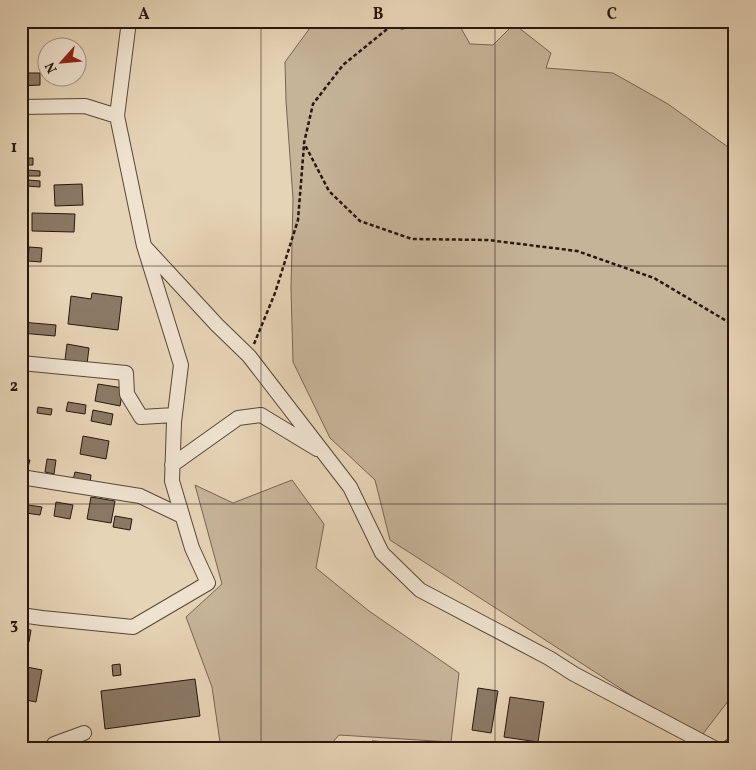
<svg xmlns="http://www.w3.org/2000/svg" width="756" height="770" font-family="Vollkorn,serif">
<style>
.green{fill:#c6b499;stroke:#776554}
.building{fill:#8b7965;stroke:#28160e}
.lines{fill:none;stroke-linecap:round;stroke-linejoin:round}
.minor-casing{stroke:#584638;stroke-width:16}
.path{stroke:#28160e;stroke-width:2.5;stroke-dasharray:4 2.5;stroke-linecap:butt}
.minor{stroke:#efe3d0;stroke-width:14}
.grid{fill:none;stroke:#28160e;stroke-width:1;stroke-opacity:0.55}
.neatline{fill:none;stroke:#28160e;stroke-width:2}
.grid-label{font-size:16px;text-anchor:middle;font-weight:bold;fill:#28160e}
</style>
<rect width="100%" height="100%" fill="#e6d4b6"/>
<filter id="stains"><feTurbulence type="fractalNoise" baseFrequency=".004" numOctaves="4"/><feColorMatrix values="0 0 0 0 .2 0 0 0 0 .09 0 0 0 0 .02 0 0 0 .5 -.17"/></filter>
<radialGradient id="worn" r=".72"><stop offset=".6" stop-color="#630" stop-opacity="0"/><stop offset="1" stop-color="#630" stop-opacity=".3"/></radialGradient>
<path class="green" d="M315 21H402L401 30 426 21H457L470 44 493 45 514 24 551 53 546 68 613 73 668 104 735 152V692L699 739 390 540 375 480 330 438 293 362 291 288 293 199 286 101 285 62Z
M292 480 324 524 316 568 369 611 459 673 451 742 339 735 327 749H221L212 687 186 617 222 584 195 485 233 503Z"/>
<path class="building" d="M21 73H40V85L21 86Z
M21 158H33V165H22Z
M27 170 40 171V176H27Z
M28 180 40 181V187L27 186Z
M82 184 83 205 55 206 54 185Z
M32 213 75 214 74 232 32 231Z
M29 247 42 248 41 262 28 261Z
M92 293 122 297 118 330 68 324 71 296 91 299Z
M21 322 56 325 55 336 21 333Z
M67 344 89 348 87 364 65 360Z
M98 384 123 388 120 406 95 401Z
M68 402 86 405 85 414 66 411Z
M38 407 52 409 51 415 37 413Z
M93 410 113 414 111 425 91 421Z
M83 436 109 441 106 459 80 454Z
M21 458 30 460 28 467 21 465Z
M47 459 56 460 54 474 45 472Z
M75 472 91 475 90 483 73 480Z
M91 497 115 501 111 523 87 519Z
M56 502 73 505 70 519 54 516Z
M28 505 42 507 40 515 26 513Z
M115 516 132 519 130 530 113 527Z
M21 629 31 630 29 642 21 640Z
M120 664 121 675 113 676 112 665Z
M22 666 42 670 36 702 21 699Z
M195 679 200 716 105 729 101 691Z
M478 688 498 691 491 733 472 730Z
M510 697 544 702 538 742 504 737Z
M372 741 387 742V749H372Z"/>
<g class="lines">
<g class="minor-casing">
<path id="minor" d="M21 107 85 106 117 116 144 246 217 325 249 356 350 487 382 553 420 590 549 658 574 674 716 749
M117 116 129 21
M21 363 126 373 127 394 141 417 174 415
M172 465 238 418 261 415 317 449
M21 477 140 496 182 516
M21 615 42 618 133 627 208 583 192 548 172 481 174 422 181 365 145 249
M52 749 54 744 84 733
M727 749 735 743"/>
</g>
<path class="path" d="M397 21 343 65 313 104 304 143 329 191 360 221 412 239 488 240 577 251 654 278 735 326
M254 344 275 293 298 220 304 145"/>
<use href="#minor" class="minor"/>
</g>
<path class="grid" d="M261 21V749M495 21V749M21 266H735M21 504H735"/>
<rect width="756" height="770" fill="none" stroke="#e6d4b6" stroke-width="55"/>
<g transform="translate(62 62) rotate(243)"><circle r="24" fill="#efe3d0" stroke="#9f9182"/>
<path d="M0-4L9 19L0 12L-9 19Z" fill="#8f2418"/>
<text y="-8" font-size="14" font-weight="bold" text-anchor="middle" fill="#28160e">N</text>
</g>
<rect x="28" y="28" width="700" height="714" class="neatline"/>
<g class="grid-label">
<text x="144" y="19">A</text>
<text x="378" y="19">B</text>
<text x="612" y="19">C</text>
<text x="14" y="152">1</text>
<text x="14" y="391">2</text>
<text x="14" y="629">3</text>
</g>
<rect width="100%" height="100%" filter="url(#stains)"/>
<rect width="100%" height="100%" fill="url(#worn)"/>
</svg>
